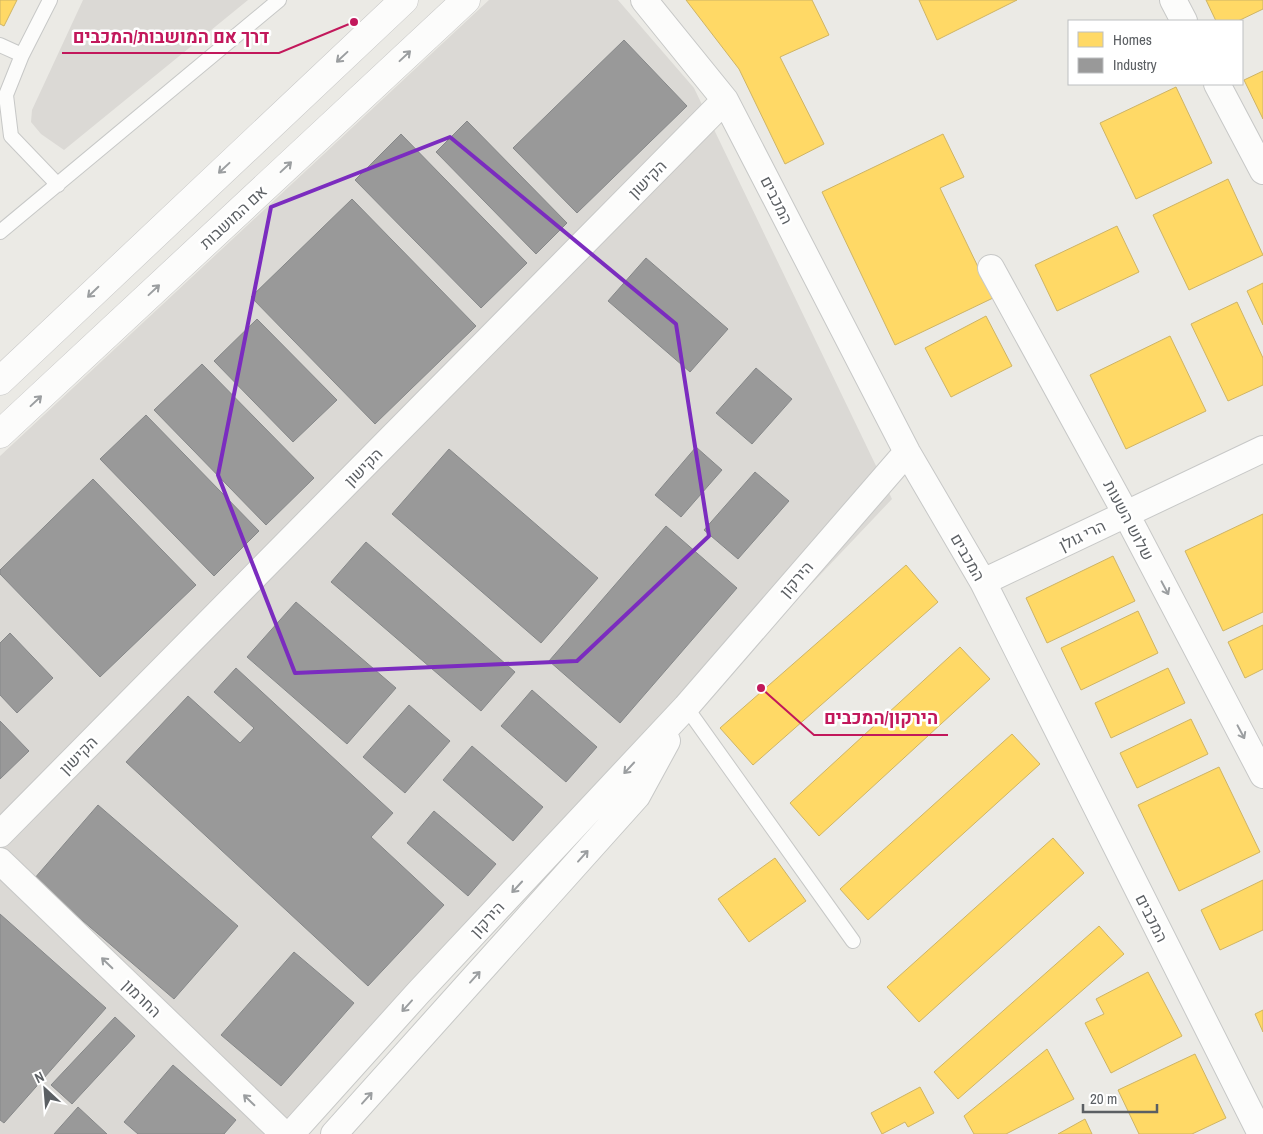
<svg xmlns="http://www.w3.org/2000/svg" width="1263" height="1134" font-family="'Archivo Narrow',Heebo,sans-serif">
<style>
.industrial{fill:#dbd9d5}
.homes{fill:#ffd966;stroke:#ceb465}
.industry{fill:#999;stroke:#868889}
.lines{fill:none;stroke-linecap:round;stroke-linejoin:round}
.lane-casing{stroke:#c7c8c7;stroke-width:16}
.street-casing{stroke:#c7c8c7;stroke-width:28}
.secondary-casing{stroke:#c6c6c6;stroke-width:29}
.lane{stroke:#fcfcfb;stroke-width:14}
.street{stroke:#fcfcfb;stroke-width:26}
.secondary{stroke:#fcfcfb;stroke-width:28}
.oneway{stroke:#9b9ea0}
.marked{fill:none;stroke:#7b2cbf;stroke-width:4;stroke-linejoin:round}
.labels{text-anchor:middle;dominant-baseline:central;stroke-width:5;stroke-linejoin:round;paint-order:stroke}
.street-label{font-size:16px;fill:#5b5f63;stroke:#fff}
.leader{fill:none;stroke:#c2185b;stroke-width:2}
.callout-dot{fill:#c2185b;stroke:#fff;stroke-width:2}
.callout-label{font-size:18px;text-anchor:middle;font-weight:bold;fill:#c2185b;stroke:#fff;stroke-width:5;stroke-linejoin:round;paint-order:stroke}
</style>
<rect width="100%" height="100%" fill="#ebeae5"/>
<path class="industrial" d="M83 0H248L64 150 41 134 31 122 32 110Z
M489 0H618L694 88 892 499 291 1134H0V456Z"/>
<path class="homes" d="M0 0H17L4 26 0 24Z
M686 0H812L829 35 780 57 824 144 785 164 739 69Z
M919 0H1017L937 40Z
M1206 0H1263V9L1238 21H1216Z
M1263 71V119L1244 80Z
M1176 87 1212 163 1136 199 1100 123Z
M943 134 964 177 940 188 993 298 895 345 822 192Z
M1228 179 1263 255 1189 290 1153 215Z
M1117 226 1139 272 1057 311 1035 265Z
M1263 283V325L1247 291Z
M1237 302 1263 358V385L1228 401 1191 324Z
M986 316 1012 366 951 397 925 348Z
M1170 336 1206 411 1126 449 1090 375Z
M1263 514V612L1223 631 1185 551Z
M1113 556 1135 601 1047 643 1026 598Z
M906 565 938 602 753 765 720 728Z
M1138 611 1158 653 1081 690 1061 648Z
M1263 625V669L1245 678 1228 642Z
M960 647 990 679 819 836 790 803Z
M1168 668 1185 703 1111 738 1095 703Z
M1191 719 1208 754 1137 788 1120 753Z
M1012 734 1040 764 868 920 840 889Z
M1219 767 1260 852 1179 891 1138 805Z
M1053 838 1084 873 919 1022 887 987Z
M775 858 806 901 749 942 718 899Z
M1263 880V930L1220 950 1201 910Z
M1099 926 1124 954 958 1099 934 1072Z
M1148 972 1182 1036 1111 1073 1085 1023 1104 1014 1096 999Z
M1263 1010V1032L1255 1014Z
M1047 1049 1074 1099 1006 1134H974L964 1116Z
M1195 1054 1226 1118 1192 1134H1139L1118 1090Z
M920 1087 934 1113 908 1127 905 1122 882 1134 871 1113Z
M1085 1119 1092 1134H1058Z"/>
<path class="industry" d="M624 40 687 106 577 213 513 148Z
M467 121 567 223 536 254 436 152Z
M401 134 527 263 481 308 355 180Z
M352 199 476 326 375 424 251 297Z
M646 258 728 329 690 372 608 301Z
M257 319 337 400 293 442 214 361Z
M202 364 314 478 266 525 154 410Z
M756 368 792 399 752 444 716 413Z
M146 415 259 531 214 576 100 459Z
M696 447 722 470 681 517 655 495Z
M449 449 598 578 541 643 392 514Z
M755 472 789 501 738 559 704 530Z
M93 479 196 585 100 677 0 574V570Z
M666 526 737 588 620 723 549 661Z
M366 542 515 672 481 711 331 582Z
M296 602 396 688 347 744 247 657Z
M10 633 53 678 17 713 0 695V643Z
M236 668 393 813 371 837 444 905 368 986 126 762 188 696 240 743 254 728 214 692Z
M532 690 597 747 566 782 501 726Z
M409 705 450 741 405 793 363 757Z
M0 721 29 751 0 779Z
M472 746 543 807 513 841 443 780Z
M98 805 238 926 174 999 34 879Z
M434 811 496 864 468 896 407 843Z
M0 914 106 1008 4 1123 0 1120Z
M294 952 354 1003 281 1086 221 1035Z
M115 1017 135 1036 72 1104 51 1085Z
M173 1065 236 1120 224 1134H138L124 1122Z
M78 1107 107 1134H54Z"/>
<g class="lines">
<g class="lane-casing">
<path id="lane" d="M0 45 22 55 6 95 11 136 58 185
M22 55 50 0
M0 232 279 0
M686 707 853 941"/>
</g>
<g class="street-casing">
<path id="street" d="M644 0 725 100 907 452 983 582 1261 1134
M1173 0 1184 21
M1217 84 1263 171
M991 268 1126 514 1263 775
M983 582 1263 449
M0 834 725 100
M0 861 284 1134
M291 1134 418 993 686 707 907 452
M334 1134 637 796 667 741"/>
</g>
<g class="secondary-casing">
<path id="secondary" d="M0 381 404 0
M0 434 466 0"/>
</g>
<use href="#lane" class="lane"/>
<use href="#street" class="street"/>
<use href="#secondary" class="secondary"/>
</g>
<defs><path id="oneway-shaft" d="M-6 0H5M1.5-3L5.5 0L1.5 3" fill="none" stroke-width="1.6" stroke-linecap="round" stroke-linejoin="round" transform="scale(1.25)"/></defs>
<g class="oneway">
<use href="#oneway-shaft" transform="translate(405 56) rotate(-43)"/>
<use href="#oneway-shaft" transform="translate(342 57) rotate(137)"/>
<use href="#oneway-shaft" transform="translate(286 167) rotate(-43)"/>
<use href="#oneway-shaft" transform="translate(224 168) rotate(137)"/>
<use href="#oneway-shaft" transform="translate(154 290) rotate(-43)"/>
<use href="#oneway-shaft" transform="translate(93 292) rotate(136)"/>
<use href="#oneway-shaft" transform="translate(36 401) rotate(-43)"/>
<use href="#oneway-shaft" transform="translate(1165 588) rotate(62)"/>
<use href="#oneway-shaft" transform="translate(1241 732) rotate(62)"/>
<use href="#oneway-shaft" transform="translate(629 768) rotate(133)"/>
<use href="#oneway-shaft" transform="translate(583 856) rotate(-48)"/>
<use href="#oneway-shaft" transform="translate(517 887) rotate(133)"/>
<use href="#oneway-shaft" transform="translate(107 963) rotate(-136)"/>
<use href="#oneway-shaft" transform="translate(475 977) rotate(-48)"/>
<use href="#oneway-shaft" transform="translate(407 1006) rotate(132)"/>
<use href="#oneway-shaft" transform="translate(367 1098) rotate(-48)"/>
<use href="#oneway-shaft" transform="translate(249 1100) rotate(-136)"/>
</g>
<path class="marked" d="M450 137 676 324 709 536 577 661 295 673 218 475 271 207Z"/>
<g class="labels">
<g class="street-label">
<text transform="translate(647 179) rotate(-45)">הקישון</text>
<text transform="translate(777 200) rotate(63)">המכבים</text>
<text transform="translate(233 217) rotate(-43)">אם המושבות</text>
<text transform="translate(363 467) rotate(-45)">הקישון</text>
<text transform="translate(1129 520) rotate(62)">שלוש השעות</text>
<text transform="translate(1082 535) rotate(-26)">הרי גולן</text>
<text transform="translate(968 557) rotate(60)">המכבים</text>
<text transform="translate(796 579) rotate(-49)">הירקון</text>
<text transform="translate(78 755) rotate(-45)">הקישון</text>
<text transform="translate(1152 918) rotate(63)">המכבים</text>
<text transform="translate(487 919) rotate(-47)">הירקון</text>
<text transform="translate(142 998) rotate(44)">החרמון</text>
</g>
</g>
<path class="leader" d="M354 22L279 53H62M761 688L814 735H948"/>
<g class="callout-dot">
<circle cx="354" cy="22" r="5"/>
<circle cx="761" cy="688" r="5"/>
</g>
<g class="callout-label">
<text x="171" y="43">דרך אם המושבות/המכבים</text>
<text x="881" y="724">הירקון/המכבים</text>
</g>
<rect x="1068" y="20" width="175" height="65" fill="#ffffff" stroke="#bdbfc1"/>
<rect x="1078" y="32" width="25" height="15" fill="#ffd966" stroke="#bdbfc1"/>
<text x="1113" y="45" font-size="15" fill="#5b5f63">Homes</text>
<rect x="1078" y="58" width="25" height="15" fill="#999999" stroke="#bdbfc1"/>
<text x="1113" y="70" font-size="15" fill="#5b5f63">Industry</text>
<g transform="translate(45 1089) rotate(334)" stroke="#ffffff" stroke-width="4" paint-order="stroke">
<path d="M0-4L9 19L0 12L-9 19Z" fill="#5b5f63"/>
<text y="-8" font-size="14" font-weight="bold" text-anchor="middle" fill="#5b5f63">N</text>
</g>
<path d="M1083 1104v8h74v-8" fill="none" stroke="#5b5f63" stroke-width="2.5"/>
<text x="1090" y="1104" font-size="15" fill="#5b5f63" stroke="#ffffff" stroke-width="4" paint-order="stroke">20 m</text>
</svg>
